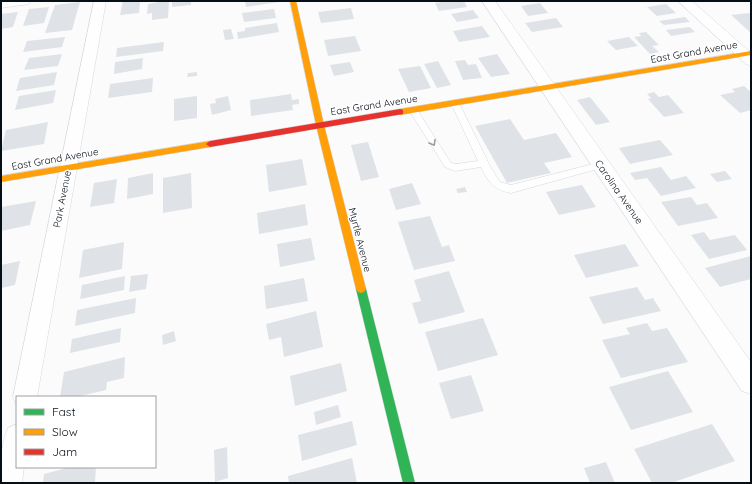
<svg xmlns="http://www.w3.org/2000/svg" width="752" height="484" font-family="Quicksand,sans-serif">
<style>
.building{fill:#dfe3e7}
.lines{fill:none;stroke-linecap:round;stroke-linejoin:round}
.lane-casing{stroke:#d4d9de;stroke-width:1}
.street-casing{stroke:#d4d9de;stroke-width:1}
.fast-casing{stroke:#d4d9de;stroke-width:1}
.slow-casing{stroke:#d4d9de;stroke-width:1}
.jam-casing{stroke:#d4d9de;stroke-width:1}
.lane{fill:#fefefe;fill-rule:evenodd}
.street{fill:#fefefe;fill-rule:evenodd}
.fast{fill:#30b455;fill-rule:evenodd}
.slow{fill:#ff9f0a;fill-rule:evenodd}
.jam{fill:#e5322d;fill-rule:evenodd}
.oneway{stroke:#9b9ea1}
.labels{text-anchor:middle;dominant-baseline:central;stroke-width:3;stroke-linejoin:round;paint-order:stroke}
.street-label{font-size:10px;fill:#060e16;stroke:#fff}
</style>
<rect width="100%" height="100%" fill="#fbfbfb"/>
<path class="building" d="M123 1H140L139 13 120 15Z
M159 1H169L168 18 152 20V13L147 14 148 4 159 2Z
M172 1H191V5L172 7Z
M245 1H279V2L246 7Z
M449 1H464L467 7 439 11 435 3Z
M80 2 72 30 45 33 55 5Z
M540 3 548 13 528 16 521 6Z
M666 4 676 13 657 16 647 7Z
M49 7 44 23 23 26 29 9Z
M351 8 354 19 321 23 318 12Z
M274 9 276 18 244 22 242 13Z
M473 10 479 18 457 22 451 14Z
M18 12 13 27 1 29V14Z
M749 13 751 14V33L731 15Z
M685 17 690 22 664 25 659 21Z
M556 18 563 27 532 32 525 23Z
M277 23 279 32 238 39 237 32 245 31V28Z
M482 26 490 37 459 42 453 31Z
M690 27 695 32 671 36 666 30Z
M231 29 234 39 225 40 223 30Z
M646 32 659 45 652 46 659 52 650 54 634 37 641 36 639 33Z
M355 36 361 51 328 56 324 40Z
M65 37 62 47 23 52 27 41Z
M629 37 638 46 616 50 607 41Z
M164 42 163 51 116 57 117 48Z
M62 54 58 66 24 70 29 58Z
M497 54 510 74 491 77 478 58Z
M143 58 142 69 114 74 115 62Z
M465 60 468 65 476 64 482 78 463 80 455 61Z
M438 61 451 85 437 88 424 64Z
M350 62 354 72 334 76 330 65Z
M420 66 431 88 409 92 398 69Z
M57 72 54 85 16 91 20 78Z
M197 72V76L187 77 188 73Z
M153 78 152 92 108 98 110 84Z
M744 86 751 92V110L740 113 720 95 735 92 732 89Z
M56 90 53 103 15 110 19 96Z
M654 92 659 97 668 95 684 113 664 117 648 99 651 98 647 94Z
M291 94 292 100 299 99V104L292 105 293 110 251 116 250 100Z
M197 96V118L174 121V99Z
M228 96 231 110 212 115 210 104 216 103 215 99Z
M590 97 610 122 596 125 577 100Z
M510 119 524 140 556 133 572 157 544 163 551 173 507 183 475 126Z
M48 122 44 144 1 151 6 130Z
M660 140 673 155 630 164 619 148Z
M368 142 379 177 361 181 351 145Z
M302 159 307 185 269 192 266 165Z
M661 167 671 180 686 176 696 188 661 196 647 178 635 180 630 173Z
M725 171 732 179 717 182 710 174Z
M153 173V194L127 199 128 178Z
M191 173 192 208 163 213V178Z
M117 179 114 203 90 207 94 183Z
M412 183 421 204 396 210 389 189Z
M582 185 596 207 559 215 546 192Z
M465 187 467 192 458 193 456 189Z
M691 197 697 205 707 203 718 218 678 226 661 202Z
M36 201 30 225 1 231V207Z
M305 204 308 225 259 234 257 213Z
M430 216 442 247 449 245 455 261 414 270 398 222Z
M704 232 710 240 735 235 747 250 709 259 691 235Z
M311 238 315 260 280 267 277 244Z
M124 242 122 269 79 278 83 250Z
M625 244 639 266 586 278 574 255Z
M751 256V279L720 287 705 268Z
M20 261 15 285 1 288V265Z
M449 271 465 312 419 324 412 303 421 301 414 280Z
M148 274 146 289 129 292 131 276Z
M125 276 124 290 80 299 82 285Z
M304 278 308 301 266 309 264 286Z
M637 287 645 300 653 298 661 311 603 324 589 297Z
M136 298 135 313 75 326 77 310Z
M316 311 323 347 284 357 281 337 269 340 266 324Z
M483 318 498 355 438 371 425 332Z
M647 323 652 331 667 328 688 362 621 378 602 340 630 334 626 328Z
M121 328 120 342 70 353 72 339Z
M174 331 176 341 163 345 162 335Z
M125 357 124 378 107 382 106 390 76 397H60L64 372Z
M341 363 347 391 295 406 290 376Z
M668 371 693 412 631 430 609 387Z
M471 375 484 411 451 419 439 383Z
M338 405 341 417 316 425 314 412Z
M352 421 357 445 302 461 298 435Z
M712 424 735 461 671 483H652L634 449Z
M227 447 228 478 215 482 214 450Z
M352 458 357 483H289L288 476Z
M606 462 615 483H590L584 468Z
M70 467H96L95 483H43L44 474Z"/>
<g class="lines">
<g class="lane-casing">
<path id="lane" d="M455 100 459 103 491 168 500 182 511 185 601 162 605 165 601 168 511 193C494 190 488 182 481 167L455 171 445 167 409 110 410 108H416L451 163 456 164 478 161 451 103Z"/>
</g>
<g class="street-casing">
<path id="street" d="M1 1H30L29 4 1 8Z
M94 1H106L37 397H17V406L13 397Z
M482 1H495L751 362V394L742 391Z
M678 1H692L751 53V66L746 64Z
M17 424V467H24L22 483H1C1 464 0 446 8 428Z"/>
</g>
<g class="fast-casing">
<path id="fast" d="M361 285 364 286 366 289 415 483H403L356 289 358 286Z"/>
</g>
<g class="slow-casing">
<path id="slow" d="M290 1H296L324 125 366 289 364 292 361 293 358 292 356 289 316 125Z
M751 51V55L400 115 396 112 400 109Z
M210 141 214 144 210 147 1 182V176Z"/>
</g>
<g class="jam-casing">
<path id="jam" d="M400 109 403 110V114L210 147 206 144 210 141Z"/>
</g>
<use href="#lane" class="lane"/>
<use href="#street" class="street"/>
<use href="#fast" class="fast"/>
<use href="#slow" class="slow"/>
<use href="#jam" class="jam"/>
</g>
<defs><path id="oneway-chevron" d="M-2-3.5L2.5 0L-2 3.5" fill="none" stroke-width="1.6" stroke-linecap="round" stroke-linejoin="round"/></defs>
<use class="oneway" href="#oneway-chevron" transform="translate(433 143) rotate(60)"/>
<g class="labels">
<g class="street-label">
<text transform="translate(694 52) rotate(-10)">East Grand Avenue</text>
<text transform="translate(374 105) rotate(-9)">East Grand Avenue</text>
<text transform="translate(55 159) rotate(-10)">East Grand Avenue</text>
<text transform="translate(619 192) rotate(55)">Carolina Avenue</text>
<text transform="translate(62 199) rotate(-79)">Park Avenue</text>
<text transform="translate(360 240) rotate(76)">Myrtle Avenue</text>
</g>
</g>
<rect width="752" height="484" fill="none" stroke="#060e16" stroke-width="4"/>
<rect x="16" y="396" width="140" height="72" fill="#ffffff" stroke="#9b9fa2"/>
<rect x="24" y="409" width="20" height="6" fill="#30b455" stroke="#9b9fa2"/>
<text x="52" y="416" font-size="12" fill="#060e16">Fast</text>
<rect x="24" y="429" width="20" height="6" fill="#ff9f0a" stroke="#9b9fa2"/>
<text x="52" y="436" font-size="12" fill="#060e16">Slow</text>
<rect x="24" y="449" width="20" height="6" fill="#e5322d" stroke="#9b9fa2"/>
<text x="52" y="456" font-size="12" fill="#060e16">Jam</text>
</svg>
